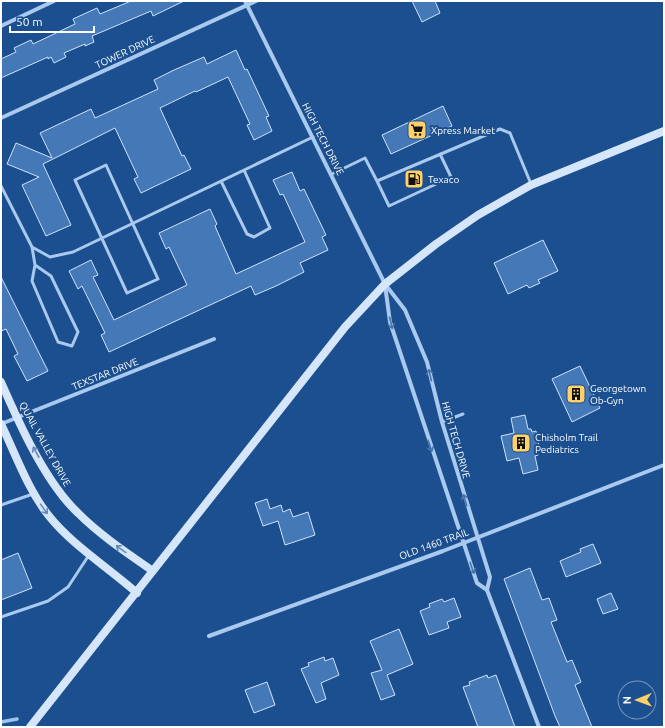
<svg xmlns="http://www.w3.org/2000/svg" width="665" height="728" font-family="Ubuntu,sans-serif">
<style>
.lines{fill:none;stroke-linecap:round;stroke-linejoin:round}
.stream{stroke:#9cc4f0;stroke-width:3.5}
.building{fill:#4478b7;stroke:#cfe3fa}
.lane{stroke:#a9c9ee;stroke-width:3}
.street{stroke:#a9c9ee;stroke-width:4}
.secondary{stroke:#d6e6fa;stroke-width:8}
.oneway{stroke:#4674ac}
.oneway2{stroke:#668bba}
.labels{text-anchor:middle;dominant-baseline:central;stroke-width:4;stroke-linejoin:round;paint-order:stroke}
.street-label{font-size:10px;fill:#fff;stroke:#1b4f8f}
.poi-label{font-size:10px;fill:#fff;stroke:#1b4f8f;text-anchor:start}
</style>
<rect width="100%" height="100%" fill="#1b4f8f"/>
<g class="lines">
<path class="stream" d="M1 722 17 719"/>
</g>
<path class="building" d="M131 1H184L153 16 151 11 92 36 94 42 85 46V44L64 53 66 57 54 63 51 57 48 59V57L1 78V59L16 52 14 48 31 40 33 44 75 24 73 19 97 8 100 14Z
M412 1H435L440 13 422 22Z
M236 50 245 70 247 69 269 116 266 117 272 131 254 140 247 125 250 124 228 77 196 92 195 91 160 108 182 156 184 155 191 169 141 193 134 179 138 177 115 128 43 164 71 225 46 236 22 185 39 177 7 164 16 143 52 158 40 133 91 109 95 118 158 89 154 80 174 70 204 57 207 64Z
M443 106 452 126 391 154 382 135Z
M292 172 300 191 304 189 326 235 322 237 328 250 300 263 304 272 276 286 255 295 251 286 109 352 101 335 105 333 82 286 78 289 69 271 91 260 98 275 93 277 114 320 187 285 169 247 166 249 159 233 210 209 217 224 215 226 236 274 305 242 283 194 280 195 273 180Z
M543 240 558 271 538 280 540 283 529 288 527 285 508 294 494 263Z
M1 277 48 371 27 381 14 356 18 354 6 329 1 331Z
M580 366 600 408 572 422 552 379Z
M525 415 528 429H531L532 432 536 431 540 451 537 452 538 455 535 456 538 470 523 474 519 458 507 461 501 436 514 433 511 418Z
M267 499 270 509 281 505 283 512 290 509 293 517 308 512 315 535 285 545 278 521 263 526 255 503Z
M593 544 601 563 566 577 560 561 581 552 580 549Z
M18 553 32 588 1 600V560Z
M530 568 542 600 549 598 557 620 551 622 567 662 572 660 581 682 575 685 592 727H560L555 716 504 579Z
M611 593 618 609 603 614 597 599Z
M454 598 461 617 447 622 449 628 429 635 420 611 430 607 429 604 442 599 444 602Z
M399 629 413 664 387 675 395 695 381 700 371 673 382 670 370 641Z
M324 657 325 661 333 658 339 675 321 683 326 699 316 703 301 669 309 666 308 663Z
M487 675 488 678 496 675 515 727H478L463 687 470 685 469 682Z
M267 682 275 705 254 713 245 690Z"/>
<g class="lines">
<path class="lane" d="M106 165 158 279 127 293 75 180Z
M332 174 365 158 377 181 500 129 510 133 531 184
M221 181 247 234 254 237 270 228 244 170
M377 181 389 206 451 177 440 154
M1 186 32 247 50 257 73 252 313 137
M32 247 35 265 32 281 58 342 72 346 78 332 51 276 35 265
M442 422 463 414
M1 505 33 494
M1 617 48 601 68 587 89 555"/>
<path class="street" d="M245 1 385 284 405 310 427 362 442 422 490 577 487 590
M1 26 54 1
M1 118 256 1
M385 285 390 322 477 583 487 590
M1 424 214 339
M487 590 539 727
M209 636 443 551 664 465"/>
<path class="secondary" d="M1 382C19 423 45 482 78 513 100 535 127 553 153 571
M1 424C16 455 28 490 49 516 72 545 109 568 137 593
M30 727 345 327 385 284 436 244 478 215 531 185 664 131"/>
</g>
<defs><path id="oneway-shaft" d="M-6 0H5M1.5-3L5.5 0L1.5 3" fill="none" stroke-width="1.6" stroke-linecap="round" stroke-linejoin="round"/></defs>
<g class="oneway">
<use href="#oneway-shaft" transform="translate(391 323) rotate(76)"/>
<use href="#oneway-shaft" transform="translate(430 375) rotate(-104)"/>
<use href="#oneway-shaft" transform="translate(430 446) rotate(71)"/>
<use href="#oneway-shaft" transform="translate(465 500) rotate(-107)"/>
<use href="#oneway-shaft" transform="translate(472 568) rotate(71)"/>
</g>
<g class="oneway2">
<use href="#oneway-shaft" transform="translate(36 452) rotate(-119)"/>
<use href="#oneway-shaft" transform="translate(44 509) rotate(55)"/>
<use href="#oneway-shaft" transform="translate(121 549) rotate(-144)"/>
</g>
<defs>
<g id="supermarket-square" transform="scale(1)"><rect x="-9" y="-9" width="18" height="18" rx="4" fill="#ffd166" stroke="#1b4f8f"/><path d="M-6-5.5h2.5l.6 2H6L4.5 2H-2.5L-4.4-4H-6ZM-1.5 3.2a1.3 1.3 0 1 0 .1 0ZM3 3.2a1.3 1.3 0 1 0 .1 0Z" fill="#111"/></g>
<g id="fuel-square" transform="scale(1)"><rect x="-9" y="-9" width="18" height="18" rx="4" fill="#ffd166" stroke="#1b4f8f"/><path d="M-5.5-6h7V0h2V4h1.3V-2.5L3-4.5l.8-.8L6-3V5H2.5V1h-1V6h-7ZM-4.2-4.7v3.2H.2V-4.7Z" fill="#111"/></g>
<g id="building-square" transform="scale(1)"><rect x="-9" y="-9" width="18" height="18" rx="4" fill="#ffd166" stroke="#1b4f8f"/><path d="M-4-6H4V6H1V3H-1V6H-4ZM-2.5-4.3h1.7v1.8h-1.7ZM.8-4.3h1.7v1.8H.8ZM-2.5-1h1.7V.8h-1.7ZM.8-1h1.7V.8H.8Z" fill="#111"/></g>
</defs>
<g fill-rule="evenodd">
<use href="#supermarket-square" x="417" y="130"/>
<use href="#fuel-square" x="414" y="179"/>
<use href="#building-square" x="576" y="394"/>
<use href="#building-square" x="521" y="443"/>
</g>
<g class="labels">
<g class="street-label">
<text transform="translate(125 52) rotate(-25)">TOWER DRIVE</text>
<text transform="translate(323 139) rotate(63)">HIGH TECH DRIVE</text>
<text transform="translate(105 374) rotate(-22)">TEXSTAR DRIVE</text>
<text transform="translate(456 440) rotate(74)">HIGH TECH DRIVE</text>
<text transform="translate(45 444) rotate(61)">QUAIL VALLEY DRIVE</text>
<text transform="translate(434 544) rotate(-20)">OLD 1460 TRAIL</text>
</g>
<g class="poi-label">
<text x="431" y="130">Xpress Market</text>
<text x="428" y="179">Texaco</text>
<text x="590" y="388">Georgetown<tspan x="590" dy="12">Ob-Gyn</tspan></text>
<text x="535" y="437">Chisholm Trail<tspan x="535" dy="12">Pediatrics</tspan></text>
</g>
</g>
<rect width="665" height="728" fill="none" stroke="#ffffff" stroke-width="4"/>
<g transform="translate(637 700) rotate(269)"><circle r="19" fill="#1b4f8f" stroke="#7695bc"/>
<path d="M0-3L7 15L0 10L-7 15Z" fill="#ffd166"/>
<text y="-6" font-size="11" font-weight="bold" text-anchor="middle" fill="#ffffff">N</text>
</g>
<path d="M10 26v6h84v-6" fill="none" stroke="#ffffff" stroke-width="2"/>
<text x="16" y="26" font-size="12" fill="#ffffff" stroke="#1b4f8f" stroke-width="3" paint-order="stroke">50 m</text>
</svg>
